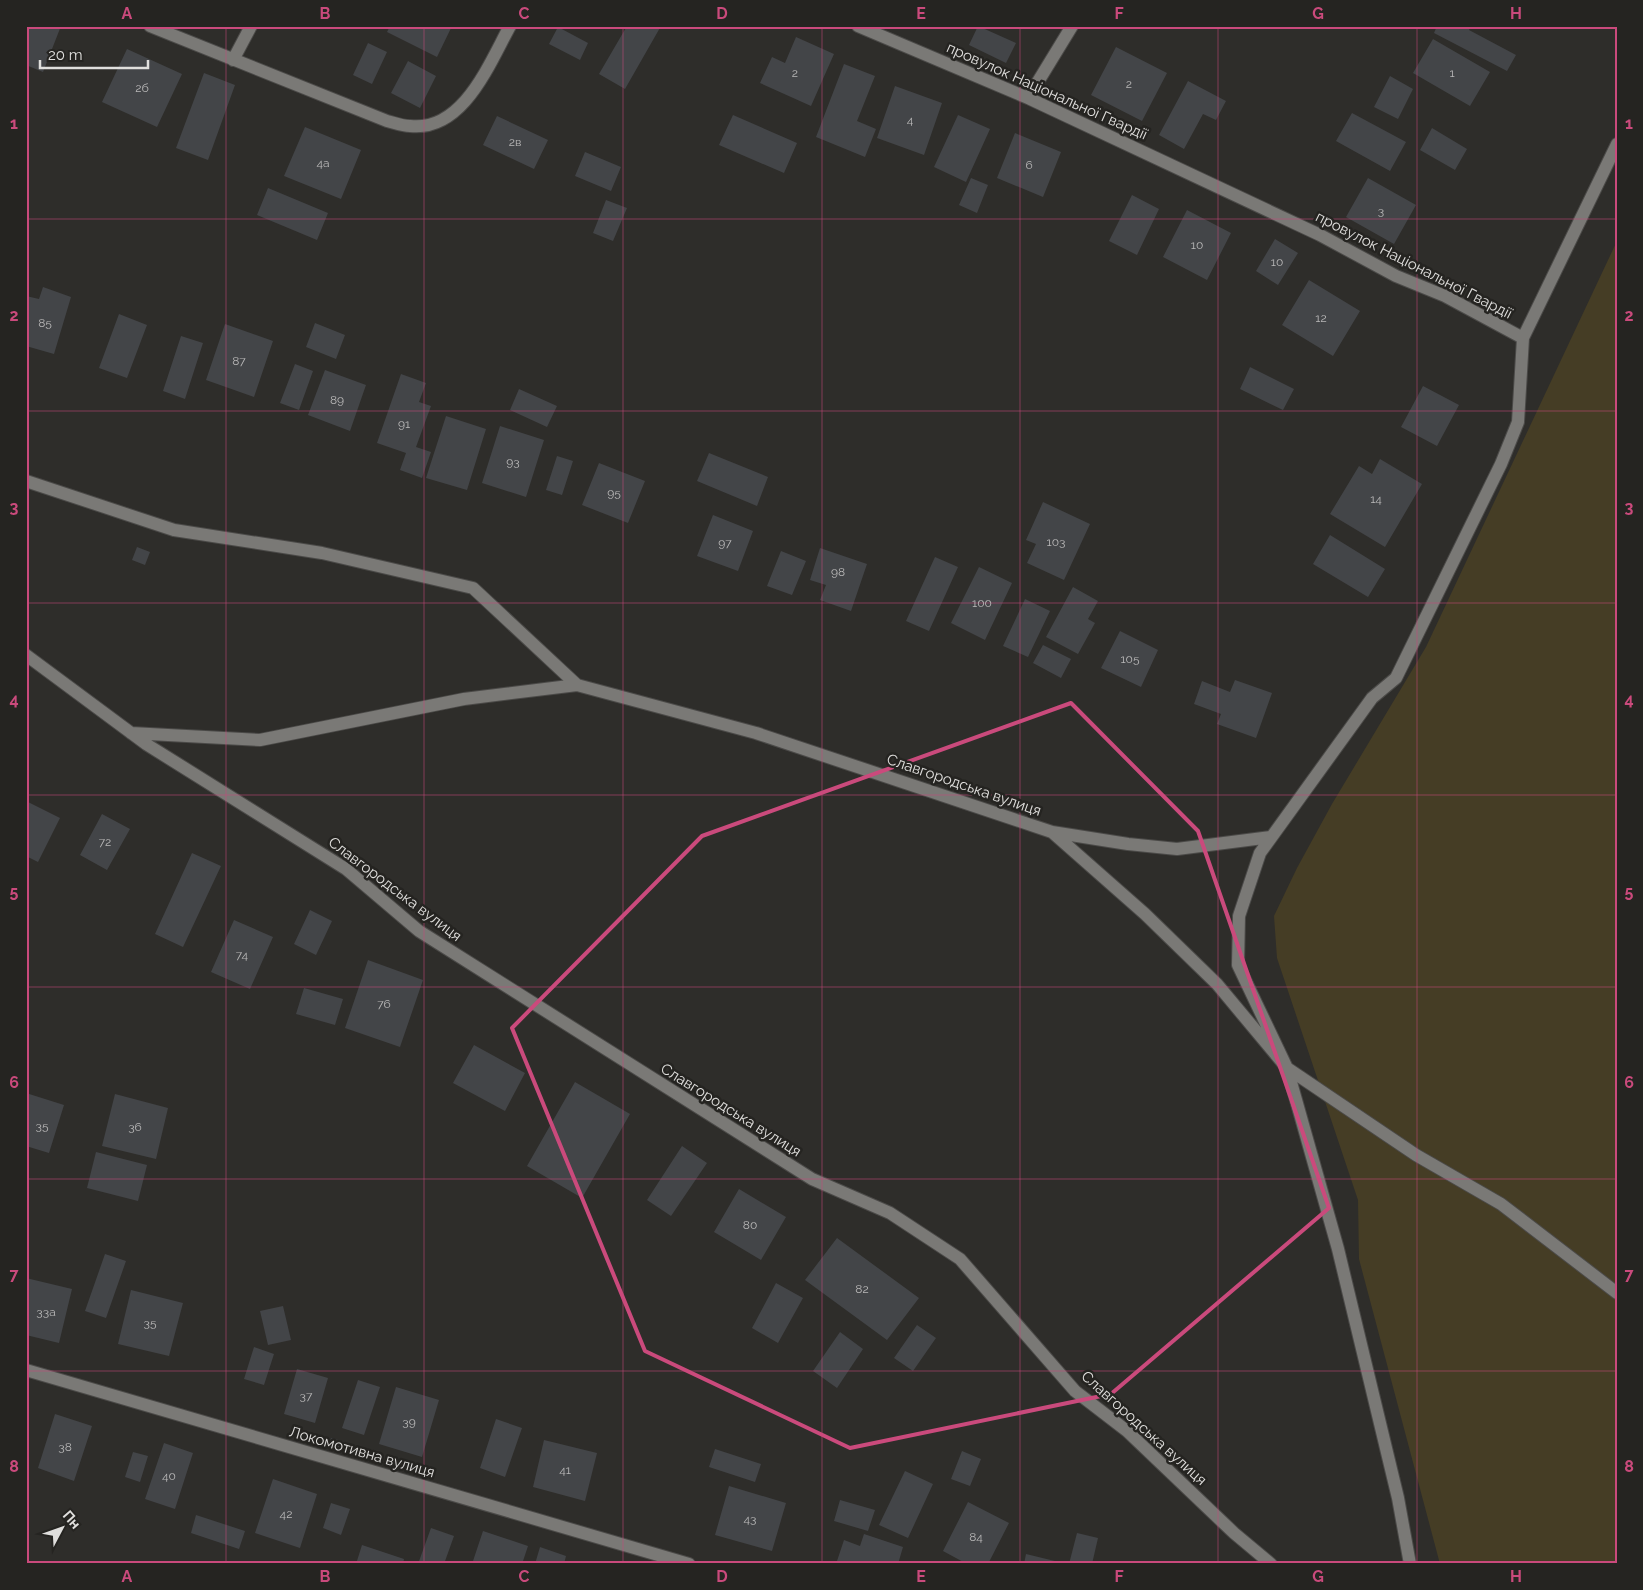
<svg xmlns="http://www.w3.org/2000/svg" width="1643" height="1590" font-family="Raleway,sans-serif">
<style>
.green{fill:#453d25}
.building{fill:#434548}
.lines{fill:none;stroke-linecap:round;stroke-linejoin:round}
.minor-casing{stroke:#4b4a48;stroke-width:14}
.minor{stroke:#7a7976;stroke-width:12}
.marked{fill:none;stroke:#ca4a7c;stroke-width:4;stroke-linejoin:round}
.grid{fill:none;stroke:#ca4a7c;stroke-width:1;stroke-opacity:0.55}
.labels{text-anchor:middle;dominant-baseline:central;stroke-width:5;stroke-linejoin:round;paint-order:stroke}
.number-label{font-size:12px;fill:#b9b8b8}
.street-label{font-size:15px;fill:#e0dfdd;stroke:#252421}
.neatline{fill:none;stroke:#ca4a7c;stroke-width:2}
.grid-label{font-size:16px;text-anchor:middle;font-weight:bold;fill:#ca4a7c}
</style>
<rect width="100%" height="100%" fill="#2e2d2a"/>
<path class="green" d="M1617 241V1564H1440L1359 1259 1358 1200 1277 958 1274 916 1297 868 1332 804 1426 647Z"/>
<path class="building" d="M26 26H61L43 72 26 65Z
M390 26H452L437 57 387 32Z
M627 26H661L625 89 599 74Z
M978 26 1016 43 1006 63 969 45Z
M1437 26H1471L1469 30 1516 55 1507 71 1434 33Z
M558 27 588 43 580 60 549 44Z
M796 37 834 54 811 106 760 83 772 57 785 63Z
M1433 39 1490 72 1470 106 1413 73Z
M368 43 387 52 372 84 353 75Z
M1116 47 1167 73 1142 121 1091 95Z
M127 49 182 74 157 127 102 102Z
M408 61 436 76 420 108 391 93Z
M844 64 875 76 857 121 876 129 865 157 816 137Z
M204 73 235 85 208 160 176 148Z
M1390 76 1413 89 1398 119 1374 107Z
M1188 81 1226 101 1216 120 1203 114 1184 149 1159 135Z
M895 86 942 103 924 155 877 138Z
M1352 113 1406 142 1390 171 1336 141Z
M733 115 797 143 784 173 719 145Z
M958 115 990 129 966 182 934 167Z
M497 116 548 140 534 169 483 145Z
M305 127 361 150 341 199 284 176Z
M1432 128 1467 149 1455 170 1420 150Z
M1015 133 1061 152 1043 197 997 178Z
M585 152 621 167 611 191 575 176Z
M971 178 988 185 977 213 959 205Z
M1368 178 1416 205 1394 244 1346 217Z
M268 188 328 213 317 240 257 215Z
M1132 195 1159 209 1137 255 1109 241Z
M606 200 627 208 613 241 593 233Z
M1187 210 1231 233 1207 280 1163 257Z
M1275 239 1298 253 1278 285 1256 271Z
M1309 280 1360 311 1333 356 1282 325Z
M43 287 71 297 54 354 26 346V296L39 299Z
M119 314 147 325 127 378 99 368Z
M315 323 345 335 336 359 306 347Z
M225 324 273 341 254 397 206 380Z
M181 336 203 343 185 399 163 391Z
M295 364 313 371 299 410 280 403Z
M1250 367 1294 389 1283 410 1240 389Z
M325 370 366 385 350 431 308 415Z
M401 374 426 383 419 402 431 406 416 447 431 452 422 478 400 470 406 453 377 443Z
M1423 386 1459 405 1437 446 1401 427Z
M519 389 557 406 547 427 510 410Z
M446 416 486 429 467 490 426 478Z
M500 426 544 440 526 497 482 483Z
M709 453 768 477 757 506 697 481Z
M557 456 573 461 562 495 546 490Z
M1380 459 1422 484 1385 547 1330 514 1359 466 1372 474Z
M599 463 645 481 628 523 582 505Z
M1043 502 1090 524 1064 580 1027 563 1036 544 1026 540Z
M713 515 753 531 738 571 697 556Z
M1330 535 1385 569 1368 597 1313 564Z
M137 547 150 552 145 565 132 560Z
M820 548 867 564 851 611 820 600 826 585 810 580Z
M781 551 806 561 792 595 767 586Z
M935 557 958 567 929 631 906 621Z
M979 567 1012 583 985 640 951 623Z
M1073 587 1098 601 1088 619 1095 623 1078 654 1046 637Z
M1025 599 1050 611 1028 657 1003 646Z
M1120 631 1158 650 1141 687 1101 668Z
M1043 645 1071 659 1061 678 1033 663Z
M1235 680 1272 693 1256 738 1217 724 1221 714 1194 704 1202 681 1230 692Z
M28 802 60 818 38 862 26 856Z
M102 814 130 829 107 870 80 855Z
M192 853 221 866 183 947 155 934Z
M310 910 332 921 316 955 294 944Z
M234 920 273 937 250 989 211 972Z
M368 960 423 980 400 1047 345 1028Z
M304 988 343 999 335 1025 296 1014Z
M474 1045 525 1073 505 1111 453 1083Z
M575 1082 630 1114 582 1198 527 1166Z
M26 1093 64 1105 49 1153 26 1146Z
M115 1094 168 1108 156 1159 102 1146Z
M682 1146 707 1163 671 1216 647 1200Z
M96 1152 147 1165 138 1201 87 1188Z
M739 1189 786 1217 761 1260 714 1232Z
M837 1238 919 1298 887 1340 805 1280Z
M105 1254 126 1261 106 1318 85 1311Z
M26 1278 72 1289 59 1343 26 1335Z
M776 1283 803 1298 778 1343 752 1328Z
M131 1290 183 1303 169 1356 118 1344Z
M283 1306 291 1340 268 1345 260 1311Z
M917 1325 936 1338 913 1371 894 1358Z
M840 1332 863 1349 837 1388 813 1371Z
M254 1347 274 1354 264 1385 244 1379Z
M297 1369 328 1378 315 1423 284 1414Z
M358 1380 380 1387 364 1435 342 1428Z
M396 1387 439 1400 422 1457 379 1444Z
M55 1414 92 1426 74 1481 38 1468Z
M496 1419 522 1428 505 1477 480 1468Z
M331 1438 345 1442 342 1450 329 1446Z
M544 1440 597 1453 585 1501 533 1487Z
M164 1443 193 1453 175 1509 145 1499Z
M715 1449 761 1464 755 1482 709 1467Z
M962 1451 981 1459 970 1486 951 1479Z
M133 1452 148 1456 140 1482 125 1477Z
M905 1471 933 1484 908 1538 879 1525Z
M273 1479 317 1494 300 1548 255 1533Z
M729 1486 786 1503 772 1551 715 1535Z
M840 1500 875 1510 868 1531 834 1521Z
M968 1502 1009 1523 988 1564H967L943 1551Z
M331 1503 350 1509 341 1535 323 1528Z
M196 1515 245 1531 239 1549 191 1533Z
M431 1528 454 1536 444 1564H418Z
M483 1531 528 1546 522 1564H472Z
M1077 1533 1098 1538 1092 1564H1069Z
M864 1534 903 1547 898 1564H836L844 1540 860 1546Z
M362 1545 404 1559 403 1564H356Z
M540 1547 566 1556 564 1564H535Z
M1026 1554 1063 1563V1564H1024Z"/>
<g class="lines">
<g class="minor-casing">
<path id="minor" d="M150 26 387 121C395 123 402 126 410 126 463 132 489 64 510 26
M858 26 1028 98 1320 235 1396 276 1445 296 1523 338 1518 422 1501 464 1396 678 1372 698 1260 853 1239 916 1238 965 1287 1068 1338 1249 1398 1498 1410 1564
M233 60 251 26
M1028 98 1072 26
M1523 338 1617 144
M26 481 174 530 322 553 473 588 577 685 756 733 1052 832 1145 914 1217 984 1287 1068 1416 1155 1501 1204 1617 1293
M26 655 146 744 346 869 419 931 812 1179 890 1213 960 1259 1075 1391 1127 1431 1234 1533 1271 1564
M131 733 260 740 464 699 577 685
M1052 832 1128 844 1177 849 1271 837
M26 1370 689 1564"/>
</g>
<use href="#minor" class="minor"/>
</g>
<path class="marked" d="M1071 703 1198 831 1329 1208 1111 1394 850 1448 645 1351 512 1028 702 836Z"/>
<path class="grid" d="M226 26V1564M424 26V1564M623 26V1564M822 26V1564M1020 26V1564M1218 26V1564M1417 26V1564M26 219H1617M26 411H1617M26 603H1617M26 795H1617M26 987H1617M26 1179H1617M26 1371H1617"/>
<g class="labels">
<g class="number-label">
<text x="795" y="73">2</text>
<text x="1452" y="73">1</text>
<text x="1129" y="84">2</text>
<text x="142" y="88">2б</text>
<text x="910" y="120">4</text>
<text x="515" y="142">2в</text>
<text x="323" y="163">4а</text>
<text x="1029" y="165">6</text>
<text x="1381" y="211">3</text>
<text x="1197" y="245">10</text>
<text x="1277" y="262">10</text>
<text x="1321" y="318">12</text>
<text x="45" y="323">85</text>
<text x="239" y="361">87</text>
<text x="337" y="400">89</text>
<text x="404" y="424">91</text>
<text x="513" y="462">93</text>
<text x="614" y="493">95</text>
<text x="1376" y="499">14</text>
<text x="1056" y="542">103</text>
<text x="725" y="543">97</text>
<text x="838" y="572">98</text>
<text x="982" y="603">100</text>
<text x="1130" y="659">105</text>
<text x="105" y="842">72</text>
<text x="242" y="955">74</text>
<text x="384" y="1004">76</text>
<text x="42" y="1126">35</text>
<text x="135" y="1127">36</text>
<text x="750" y="1225">80</text>
<text x="862" y="1289">82</text>
<text x="46" y="1312">33а</text>
<text x="150" y="1323">35</text>
<text x="306" y="1396">37</text>
<text x="409" y="1422">39</text>
<text x="65" y="1447">38</text>
<text x="565" y="1470">41</text>
<text x="169" y="1476">40</text>
<text x="286" y="1514">42</text>
<text x="750" y="1519">43</text>
<text x="976" y="1537">84</text>
</g>
<g class="street-label">
<text transform="translate(1047 91) rotate(24)">провулок Національної Гвардії</text>
<text transform="translate(1414 265) rotate(27)">провулок Національної Гвардії</text>
<text transform="translate(964 785) rotate(19)">Славгородська вулиця</text>
<text transform="translate(395 889) rotate(37)">Славгородська вулиця</text>
<text transform="translate(731 1110) rotate(32)">Славгородська вулиця</text>
<text transform="translate(1144 1428) rotate(42)">Славгородська вулиця</text>
<text transform="translate(362 1452) rotate(16)">Локомотивна вулиця</text>
</g>
</g>
<rect width="1643" height="1590" fill="none" stroke="#252421" stroke-width="55"/>
<g transform="translate(62 1528) rotate(49)" stroke="#252421" stroke-width="4" paint-order="stroke">
<path d="M0-4L9 19L0 12L-9 19Z" fill="#e0dfdd"/>
<text y="-8" font-size="14" font-weight="bold" text-anchor="middle" fill="#e0dfdd">Пн</text>
</g>
<path d="M40 60v8h108v-8" fill="none" stroke="#e0dfdd" stroke-width="2.5"/>
<text x="48" y="60" font-size="15" fill="#e0dfdd" stroke="#252421" stroke-width="4" paint-order="stroke">20 m</text>
<rect x="28" y="28" width="1588" height="1534" class="neatline"/>
<g class="grid-label">
<text x="127" y="19">A</text>
<text x="325" y="19">B</text>
<text x="524" y="19">C</text>
<text x="722" y="19">D</text>
<text x="921" y="19">E</text>
<text x="1119" y="19">F</text>
<text x="1318" y="19">G</text>
<text x="1516" y="19">H</text>
<text x="14" y="129">1</text>
<text x="1629" y="129">1</text>
<text x="14" y="321">2</text>
<text x="1629" y="321">2</text>
<text x="14" y="513">3</text>
<text x="1629" y="513">3</text>
<text x="14" y="705">4</text>
<text x="1629" y="705">4</text>
<text x="14" y="897">5</text>
<text x="1629" y="897">5</text>
<text x="14" y="1088">6</text>
<text x="1629" y="1088">6</text>
<text x="14" y="1280">7</text>
<text x="1629" y="1280">7</text>
<text x="14" y="1472">8</text>
<text x="1629" y="1472">8</text>
<text x="127" y="1582">A</text>
<text x="325" y="1582">B</text>
<text x="524" y="1582">C</text>
<text x="722" y="1582">D</text>
<text x="921" y="1582">E</text>
<text x="1119" y="1582">F</text>
<text x="1318" y="1582">G</text>
<text x="1516" y="1582">H</text>
</g>
</svg>
